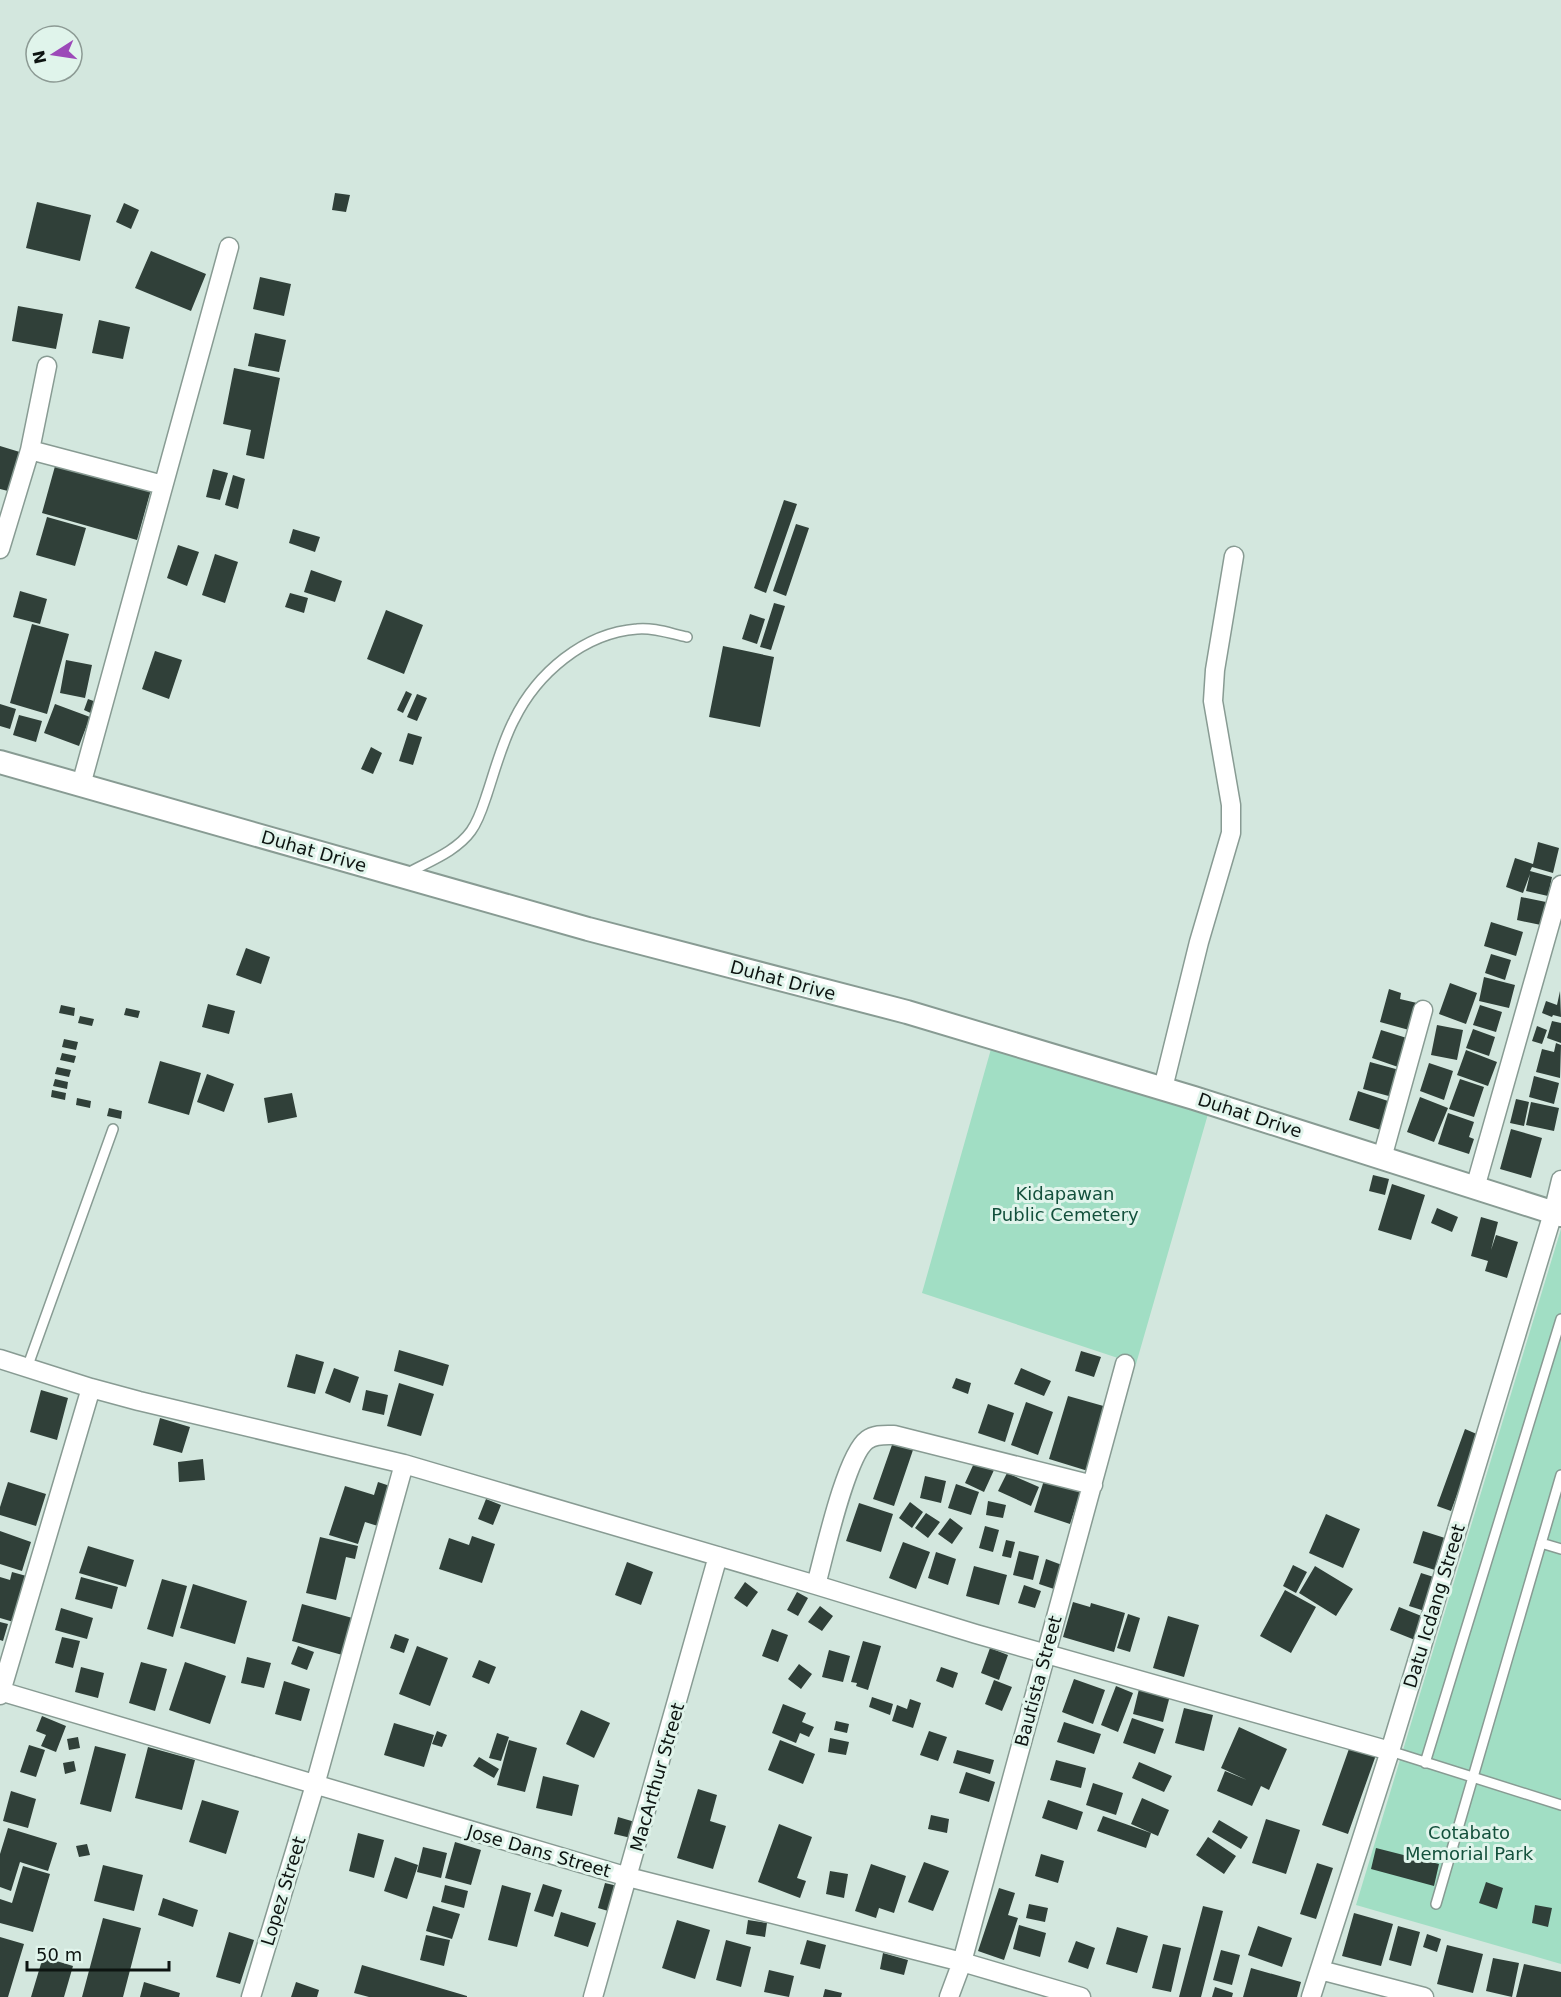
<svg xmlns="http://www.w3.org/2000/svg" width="1561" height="1997" font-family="'DejaVu Sans',sans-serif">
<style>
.green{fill:#a1dec4}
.building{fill:#304039}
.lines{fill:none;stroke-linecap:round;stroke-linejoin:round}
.service-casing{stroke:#889b93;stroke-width:12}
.minor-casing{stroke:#889b93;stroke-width:21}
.tertiary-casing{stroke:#889b93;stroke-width:26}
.service{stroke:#fff;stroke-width:9}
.minor{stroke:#fff;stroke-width:18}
.tertiary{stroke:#fff;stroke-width:22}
.labels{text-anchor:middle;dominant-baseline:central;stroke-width:6;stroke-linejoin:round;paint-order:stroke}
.street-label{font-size:18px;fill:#0d1411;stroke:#e0f4eb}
.park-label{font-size:18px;fill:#13503c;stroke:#e0f4eb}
</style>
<rect width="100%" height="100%" fill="#d3e7de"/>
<path class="green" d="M991 1049 1208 1114 1136 1364 922 1293Z
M1561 1229V1964L1356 1905Z"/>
<path class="building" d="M335 193 350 195 346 212 332 210Z
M37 202 91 215 80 261 26 248Z
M124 203 139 210 131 229 116 222Z
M151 251 206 274 191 311 135 288Z
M260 277 291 284 284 316 253 309Z
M18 306 63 314 56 349 12 341Z
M99 320 130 327 123 359 92 353Z
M255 333 286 340 279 372 248 366Z
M234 368 280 378 264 459 246 455 251 430 223 424Z
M0 446 23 453 12 492 0 489Z
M57 459 152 486 137 540 42 513Z
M213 469 228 473 220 500 206 497Z
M233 475 245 479 238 509 225 505Z
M784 500 797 504 766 593 754 588Z
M47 517 86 528 75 566 36 555Z
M796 524 809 528 786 596 773 591Z
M293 529 320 537 315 552 289 543Z
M178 545 199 552 187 586 167 578Z
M215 554 238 562 225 603 202 595Z
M311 570 342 581 335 602 304 592Z
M20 591 47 599 40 624 13 617Z
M290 593 308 598 304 613 285 607Z
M774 603 785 606 771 650 760 647Z
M386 610 423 625 404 674 367 659Z
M750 614 765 619 757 644 742 639Z
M32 624 69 634 47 714 10 703Z
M723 646 774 657 760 727 709 717Z
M155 651 182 660 169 699 142 689Z
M66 660 92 665 85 698 60 693Z
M406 691 412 694 403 713 397 710Z
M417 694 427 698 417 721 407 717Z
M88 699 102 704 97 716 84 710Z
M0 704 16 709 10 729 0 726Z
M55 704 90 717 79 746 44 733Z
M19 715 42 721 36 742 13 735Z
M408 733 422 737 413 765 399 761Z
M371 747 382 753 373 774 361 769Z
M1538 842 1559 848 1553 873 1532 867 1530 871 1552 877 1548 896 1526 891 1530 874 1523 893 1506 887 1515 858 1533 864Z
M1521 897 1546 902 1541 925 1517 920Z
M1491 922 1523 932 1516 956 1484 946Z
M246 948 270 957 261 984 236 975Z
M1491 954 1511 960 1505 980 1485 973Z
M1484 977 1515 985 1509 1008 1479 1001Z
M1450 983 1477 993 1466 1024 1439 1014Z
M1389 989 1401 993 1400 999 1417 1003 1409 1030 1380 1022Z
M1560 991 1561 1017 1553 1015 1552 1017 1542 1013 1546 1001 1557 1005Z
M208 1004 235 1011 229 1034 202 1027Z
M61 1005 75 1008 74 1016 59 1013Z
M1480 1005 1502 1012 1496 1032 1473 1025Z
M126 1008 140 1011 138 1018 124 1015Z
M80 1016 94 1019 92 1026 78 1023Z
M1552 1021 1561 1023V1043L1547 1038Z
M1437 1025 1463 1030 1457 1060 1431 1055Z
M1537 1026 1547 1030 1542 1044 1532 1041Z
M1473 1029 1495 1037 1489 1056 1466 1048Z
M1381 1030 1410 1039 1401 1068 1372 1058Z
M64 1039 78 1042 76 1050 62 1047Z
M1556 1043 1561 1045 1560 1078 1536 1072 1542 1049 1554 1052Z
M1466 1050 1497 1062 1488 1086 1457 1075Z
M62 1053 76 1056 74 1063 60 1060Z
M160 1061 201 1073 189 1115 148 1103Z
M1370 1062 1403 1071 1396 1098 1363 1089Z
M1429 1063 1453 1071 1444 1100 1420 1091Z
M57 1067 71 1070 69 1077 55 1074Z
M207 1074 234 1084 224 1112 197 1102Z
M1534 1076 1559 1083 1554 1104 1529 1097Z
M55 1079 68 1082 67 1089 53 1086Z
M1460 1079 1484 1087 1474 1117 1449 1109Z
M52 1090 66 1093 65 1100 51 1097Z
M1358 1091 1394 1103 1384 1131 1349 1120Z
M292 1093 297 1117 268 1123 264 1098Z
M1420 1097 1448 1108 1434 1142 1407 1132Z
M77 1098 91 1101 90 1108 76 1105Z
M1516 1099 1529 1102 1524 1126 1510 1123Z
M1531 1102 1559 1108 1554 1131 1526 1125Z
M109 1108 122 1111 121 1119 107 1116Z
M1448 1113 1474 1122 1469 1137 1474 1139 1469 1154 1438 1144Z
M1511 1129 1542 1138 1531 1178 1500 1169Z
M1373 1175 1389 1179 1385 1195 1369 1191Z
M1392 1184 1425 1195 1411 1240 1378 1230Z
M1437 1208 1458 1217 1452 1232 1431 1223Z
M1481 1217 1498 1222 1491 1250 1496 1235 1518 1242 1507 1278 1485 1271 1488 1261 1471 1256Z
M399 1350 449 1365 443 1386 394 1371Z
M1081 1351 1101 1357 1094 1377 1075 1371Z
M296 1354 324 1362 315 1394 287 1387Z
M334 1368 359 1377 350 1403 325 1393Z
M1021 1368 1051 1381 1044 1396 1014 1384Z
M956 1378 971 1383 968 1394 952 1388Z
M399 1383 434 1394 421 1436 387 1426Z
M41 1390 68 1398 57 1440 30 1432Z
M366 1390 388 1395 384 1415 362 1410Z
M1068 1396 1107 1407 1088 1471 1049 1459Z
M1026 1402 1053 1412 1038 1455 1011 1445Z
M988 1404 1014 1413 1005 1442 978 1433Z
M160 1418 190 1427 182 1453 153 1445Z
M1465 1429 1479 1435 1451 1511 1437 1506Z
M893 1442 913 1450 894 1506 873 1499Z
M203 1459 205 1480 179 1482 178 1462Z
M975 1461 994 1470 984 1492 965 1483Z
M1007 1473 1039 1487 1031 1506 998 1491Z
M1046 1474 1082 1487 1070 1524 1034 1512Z
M925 1476 946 1481 941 1503 920 1498Z
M8 1482 46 1494 36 1526 0 1515V1507Z
M378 1482 393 1487 381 1527 365 1522 358 1544 329 1535 345 1486 374 1495Z
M956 1484 979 1492 971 1515 948 1508Z
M486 1499 501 1505 493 1525 478 1519Z
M988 1501 1006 1505 1003 1518 986 1515Z
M910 1502 923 1512 912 1528 899 1518Z
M859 1503 893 1514 881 1552 846 1541Z
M926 1513 940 1522 928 1538 915 1528Z
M1326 1514 1360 1529 1343 1568 1309 1553Z
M950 1518 963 1528 952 1544 938 1534Z
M985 1526 999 1530 993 1552 979 1548Z
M0 1531 31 1542 22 1571 0 1564Z
M1423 1531 1448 1539 1438 1571 1413 1563Z
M472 1536 495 1544 482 1583 439 1569 449 1538 469 1545Z
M320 1537 358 1546 355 1559 346 1557 336 1600 306 1593Z
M1006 1540 1015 1542 1011 1558 1002 1556Z
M903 1542 930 1552 916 1589 889 1578Z
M88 1546 134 1560 126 1587 79 1573Z
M1019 1551 1039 1556 1033 1580 1013 1575Z
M936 1552 956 1559 948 1585 928 1578Z
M1046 1559 1062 1565 1054 1589 1039 1584Z
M627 1562 653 1572 641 1605 615 1595Z
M1293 1565 1307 1572 1296 1593 1283 1586Z
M974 1566 1007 1575 999 1605 966 1596Z
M1315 1566 1353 1589 1336 1616 1299 1593Z
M12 1572 30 1577 17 1623 0 1618V1577L10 1580Z
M1421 1573 1440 1579 1428 1612 1409 1606Z
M81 1577 118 1587 112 1609 75 1599Z
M162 1579 187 1586 173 1637 147 1629Z
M745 1582 758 1592 747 1607 734 1598Z
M193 1584 247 1601 235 1644 180 1628Z
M1024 1585 1041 1591 1035 1608 1018 1603Z
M1285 1590 1316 1607 1291 1653 1260 1636Z
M797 1592 808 1598 798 1616 787 1610Z
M1073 1602 1090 1607 1091 1603 1125 1613 1114 1652 1063 1637Z
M302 1604 356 1619 346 1656 292 1641Z
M820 1606 833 1616 822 1631 808 1622Z
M1399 1607 1424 1617 1415 1640 1390 1630Z
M61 1608 93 1618 87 1639 55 1630Z
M1128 1614 1140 1618 1130 1652 1117 1648Z
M1168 1616 1199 1625 1184 1677 1153 1668Z
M0 1622 8 1624 3 1641 0 1640Z
M772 1629 788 1635 778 1662 762 1656Z
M395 1634 409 1639 404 1653 390 1648Z
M62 1637 80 1641 73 1668 55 1663Z
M863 1641 881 1646 868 1690 856 1686 857 1683 851 1682Z
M298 1646 314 1652 307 1670 291 1664Z
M417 1646 448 1658 430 1706 399 1694Z
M990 1648 1008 1655 999 1680 981 1673Z
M829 1650 850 1656 843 1682 822 1677Z
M247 1657 271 1663 264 1688 241 1683Z
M479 1660 496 1667 489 1684 472 1677Z
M141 1662 167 1669 155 1711 129 1703Z
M185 1662 226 1676 210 1724 169 1710Z
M799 1664 812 1674 801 1689 788 1679Z
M81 1667 104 1673 98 1698 75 1692Z
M941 1667 958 1673 953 1688 936 1681Z
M1074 1679 1105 1690 1093 1724 1062 1712Z
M994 1680 1012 1687 1002 1711 985 1704Z
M284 1681 310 1689 301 1721 275 1714Z
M1140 1685 1171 1692 1163 1722 1133 1714Z
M1116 1686 1133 1693 1118 1732 1101 1725Z
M872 1697 893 1704 890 1715 869 1707Z
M910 1699 921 1703 913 1728 892 1721 897 1705 907 1709Z
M783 1704 806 1713 802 1722 814 1727 809 1737 800 1733 796 1743 772 1733Z
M1184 1708 1213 1715 1204 1751 1175 1743Z
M581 1710 610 1723 594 1758 566 1744Z
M42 1716 66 1726 56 1752 41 1746 46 1735 36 1731Z
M1132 1718 1164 1729 1155 1754 1123 1743Z
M836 1721 849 1724 847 1733 834 1730Z
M1064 1722 1101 1734 1094 1754 1057 1742Z
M394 1723 434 1735 424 1767 384 1755Z
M1239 1727 1287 1749 1269 1790 1261 1786 1252 1806 1217 1791 1225 1771 1247 1780 1221 1768Z
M437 1731 447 1735 442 1747 432 1744Z
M929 1731 947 1737 938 1761 920 1755Z
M497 1733 509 1737 501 1761 489 1758Z
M78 1737 80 1748 69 1750 67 1739Z
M830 1738 849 1742 846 1755 828 1752Z
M509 1740 537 1748 525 1792 497 1785Z
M780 1740 815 1754 803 1784 768 1770Z
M29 1745 45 1750 36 1777 20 1772Z
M95 1746 126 1754 111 1812 80 1804Z
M1350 1746 1376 1755 1348 1834 1322 1825Z
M148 1747 195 1760 182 1810 135 1798Z
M957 1750 994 1760 990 1774 953 1763Z
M479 1757 499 1769 494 1778 473 1766Z
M1056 1760 1086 1768 1081 1788 1050 1780Z
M74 1761 76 1771 65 1774 63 1763Z
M1139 1762 1172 1776 1164 1792 1132 1778Z
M966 1772 995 1782 989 1802 959 1793Z
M543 1776 579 1785 572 1816 536 1808Z
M1093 1783 1123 1793 1116 1815 1086 1805Z
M698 1789 717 1795 710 1821 726 1826 713 1869 677 1858Z
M11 1791 36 1799 28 1828 3 1821Z
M1142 1798 1169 1810 1158 1836 1131 1824Z
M202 1800 239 1811 226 1854 189 1842Z
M1048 1800 1083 1812 1077 1830 1042 1818Z
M931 1815 949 1819 947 1833 928 1829Z
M1103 1816 1151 1833 1146 1848 1097 1831Z
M618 1817 635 1822 631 1838 614 1834Z
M1266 1819 1300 1830 1286 1874 1252 1863Z
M1219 1820 1248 1837 1241 1849 1212 1832Z
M779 1824 812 1837 797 1878 806 1881 800 1898 758 1882Z
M8 1828 57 1843 48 1871 20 1862 11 1891 0 1887V1854Z
M358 1833 384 1840 374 1878 349 1871Z
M1208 1837 1236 1856 1224 1874 1196 1855Z
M455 1842 481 1850 471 1885 445 1878Z
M87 1844 90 1855 79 1857 76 1846Z
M423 1847 447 1853 441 1878 417 1872Z
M1376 1848 1439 1864 1434 1886 1371 1869Z
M1041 1854 1064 1861 1058 1883 1035 1876Z
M395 1857 418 1865 407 1899 384 1891Z
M924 1862 949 1871 933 1911 908 1902Z
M1317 1863 1333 1868 1316 1919 1300 1914Z
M871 1864 906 1876 894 1913 879 1908 876 1918 855 1911Z
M103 1865 143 1875 134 1911 94 1901Z
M23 1866 50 1874 33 1932 0 1923V1899L12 1903Z
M830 1871 848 1874 844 1898 826 1894Z
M1486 1882 1503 1888 1497 1909 1479 1903Z
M605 1883 622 1887 615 1913 598 1908Z
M543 1884 562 1890 553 1917 534 1911Z
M445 1885 468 1891 464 1908 441 1902Z
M502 1885 531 1893 517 1947 488 1940Z
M999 1888 1015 1893 1008 1915 1018 1918 1004 1960 978 1951Z
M163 1898 198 1910 193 1927 158 1915Z
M1029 1904 1048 1908 1045 1922 1026 1918Z
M1535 1905 1552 1908 1548 1927 1532 1923Z
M433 1906 460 1914 452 1939 426 1931Z
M1203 1906 1223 1911 1201 1997H1179Z
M561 1912 596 1923 588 1947 554 1936Z
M1354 1913 1393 1924 1381 1966 1342 1956Z
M103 1918 141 1928 123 1997H82Z
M677 1920 710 1930 695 1979 662 1968Z
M748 1920 767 1923 765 1937 746 1934Z
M1019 1925 1046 1933 1040 1957 1013 1949Z
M1258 1926 1292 1938 1282 1967 1248 1955Z
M1398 1926 1420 1932 1411 1966 1389 1960Z
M1117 1927 1148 1936 1137 1973 1106 1964Z
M229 1932 254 1940 240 1984 216 1977Z
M1427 1934 1441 1939 1437 1952 1423 1947Z
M426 1935 450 1940 444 1966 420 1960Z
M0 1937 24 1944 8 1997H0Z
M726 1940 751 1947 741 1987 716 1980Z
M807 1940 826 1945 820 1969 800 1964Z
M1076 1941 1095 1948 1088 1969 1068 1962Z
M1163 1944 1181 1948 1171 1992 1152 1988Z
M1447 1945 1483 1954 1473 1993 1437 1984Z
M1221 1950 1240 1955 1232 1985 1213 1980Z
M883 1953 908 1960 904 1975 880 1969Z
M43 1957 73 1966 64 1997H31Z
M1493 1958 1519 1963 1512 1997 1486 1991Z
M1524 1964 1561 1972V1997H1516Z
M362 1965 467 1996V1997H369L354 1993Z
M1251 1968 1301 1982 1297 1997H1243Z
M769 1970 794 1976 789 1997 764 1992Z
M144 1982 180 1993 179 1997H140Z
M296 1982 319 1990 317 1997H291Z
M1215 1987 1233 1993 1232 1997H1212Z
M825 1989 842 1993 841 1997H823Z"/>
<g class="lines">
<g class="service-casing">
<path id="service" d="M406 874C427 862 456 852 471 831 479 820 483 806 487 794 495 770 502 743 514 720 537 673 584 633 637 629 653 627 672 634 687 637
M27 1368 113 1129
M1541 1543 1561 1549
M1390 1751 1561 1805
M1425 1763 1561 1319
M1436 1904 1561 1475"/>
</g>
<g class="minor-casing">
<path id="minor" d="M30 450 163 485
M0 549 30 450 47 366
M81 785 229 247
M1163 1088 1199 942 1231 833V805L1213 701 1215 670 1234 556
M1382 1158 1423 1010
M1475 1188 1561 885
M0 1359 91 1388 139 1401 404 1464 816 1585 976 1634 1390 1751
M816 1585C824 1556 846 1455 867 1440 875 1434 885 1435 894 1435L1093 1485
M0 1691 628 1877 962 1962 1081 1997
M0 1695 91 1388
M1320 1970 1424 1997
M251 1997 315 1785 404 1464
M593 1997 718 1556
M949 1997 962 1962 1125 1364
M1311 1997 1390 1751 1553 1213 1561 1180"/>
</g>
<g class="tertiary-casing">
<path id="tertiary" d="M0 762 588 929 907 1012 1194 1098 1561 1215"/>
</g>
<use href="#service" class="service"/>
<use href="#minor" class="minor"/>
<use href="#tertiary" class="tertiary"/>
</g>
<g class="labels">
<g class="street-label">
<text transform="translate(314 851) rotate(16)">Duhat Drive</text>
<text transform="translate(783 980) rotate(15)">Duhat Drive</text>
<text transform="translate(1250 1115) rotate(18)">Duhat Drive</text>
<text transform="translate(1434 1606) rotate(-73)">Datu Icdang Street</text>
<text transform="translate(1038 1681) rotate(-75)">Bautista Street</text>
<text transform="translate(657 1777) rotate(-74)">MacArthur Street</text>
<text transform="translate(539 1851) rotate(16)">Jose Dans Street</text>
<text transform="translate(283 1891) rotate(-73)">Lopez Street</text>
</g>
<g class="park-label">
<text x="1065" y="1193">Kidapawan<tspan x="1065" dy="21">Public Cemetery</tspan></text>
<text x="1469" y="1832">Cotabato<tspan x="1469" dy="21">Memorial Park</tspan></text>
</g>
</g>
<g transform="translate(54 54) rotate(258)"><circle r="28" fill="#e0f4eb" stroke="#8c9a94" stroke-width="1.5"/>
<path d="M0-4.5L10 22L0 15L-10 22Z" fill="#9c49b8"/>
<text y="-9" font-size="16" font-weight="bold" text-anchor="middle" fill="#0d1411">N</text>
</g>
<path d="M27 1961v9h142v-9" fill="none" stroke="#0d1411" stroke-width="3"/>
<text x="36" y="1961" font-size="18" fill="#0d1411" stroke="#e0f4eb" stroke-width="4.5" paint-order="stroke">50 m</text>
</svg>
